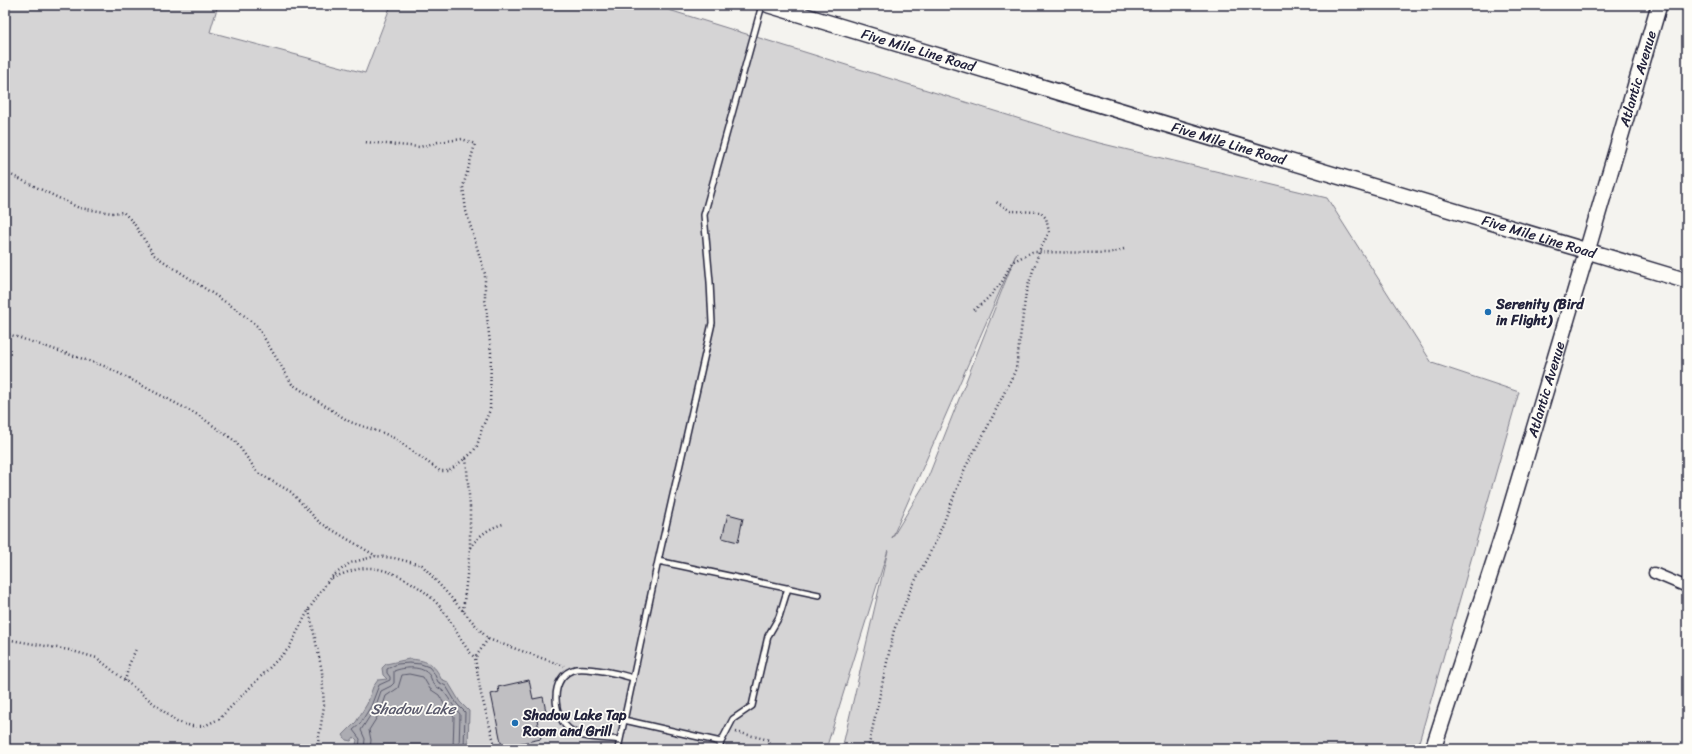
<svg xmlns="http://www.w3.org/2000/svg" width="1692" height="754" font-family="Sriracha,sans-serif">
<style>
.green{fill:#d5d4d5;stroke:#7c7b88;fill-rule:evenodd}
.water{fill:#acacb2;stroke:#757582}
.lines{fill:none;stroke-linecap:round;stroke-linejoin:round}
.shore{stroke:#59596b;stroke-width:1}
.building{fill:#c0bfc2;stroke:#22223b}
.service-casing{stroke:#22223b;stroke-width:8}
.minor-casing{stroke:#22223b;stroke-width:13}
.secondary-casing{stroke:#22223b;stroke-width:18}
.path{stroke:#22223b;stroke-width:2.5;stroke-dasharray:1 3;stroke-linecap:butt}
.service{stroke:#fdfcf7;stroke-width:5}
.minor{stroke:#fdfcf7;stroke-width:10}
.secondary{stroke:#fdfcf7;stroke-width:15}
.poi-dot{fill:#1f6fb2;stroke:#fdfcf7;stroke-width:1.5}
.labels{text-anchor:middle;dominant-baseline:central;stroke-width:3.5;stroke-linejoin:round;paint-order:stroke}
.street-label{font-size:14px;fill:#22223b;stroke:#fdfcf7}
.poi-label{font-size:14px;font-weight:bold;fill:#22223b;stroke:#fdfcf7;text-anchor:start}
.water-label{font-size:15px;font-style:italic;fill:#59596b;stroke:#fdfcf7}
</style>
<rect width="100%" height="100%" fill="#f4f3ef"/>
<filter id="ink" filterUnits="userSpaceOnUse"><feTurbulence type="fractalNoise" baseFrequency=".025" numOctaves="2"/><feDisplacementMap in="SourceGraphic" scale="8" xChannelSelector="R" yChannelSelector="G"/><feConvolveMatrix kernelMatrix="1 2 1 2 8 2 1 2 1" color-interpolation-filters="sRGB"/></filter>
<g filter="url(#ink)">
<path class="green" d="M5 5H218L210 32 365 73 391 5H653L1091 141 1327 198 1432 363 1519 392 1417 749H842L888 550 826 749H5ZM1017 252 927 480 892 538Z"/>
<path class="water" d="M409 659C425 660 435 663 441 679L448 682 460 702 469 711 468 749H355L357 740 354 737 351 741 346 740 343 735 356 722 367 704 373 687 378 680 387 679 383 675 382 668 386 664Z"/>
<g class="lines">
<path class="shore" d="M359 749 360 739 353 730 360 724 371 706 379 685 390 680V677L387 673V669L397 664 409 663 421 664 429 667 434 673 438 682 446 686 457 704 465 712 464 749
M364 749 365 739 361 730 375 708 381 691 391 686 394 683V671C404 667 423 665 430 676 431 678 432 682 434 684 436 688 441 688 444 692 450 699 453 707 460 714L459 749
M370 749 371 740 369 730 381 711 386 696 398 688 402 675 409 674 423 677 430 689 439 695 448 711 454 717 453 749"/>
</g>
<path class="building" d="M728 514 743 518 738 542 722 538Z
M529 680 533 699 543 697 547 716 537 719 541 739 502 747 491 694 499 692 498 687Z"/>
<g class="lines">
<g class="service-casing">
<path id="service" d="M658 561 819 595
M624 720 721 742
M620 740C606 738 585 739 572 731 552 719 548 675 576 669 590 667 620 674 633 678
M618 749 658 561 712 323 710 282 704 215 762 5
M719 749 721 742 733 719 752 706 768 636 779 617 788 588"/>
</g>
<g class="minor-casing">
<path id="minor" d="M1654 573 1687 587"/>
</g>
<g class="secondary-casing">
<g id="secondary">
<path id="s1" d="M769 5 1687 281"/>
<path id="s2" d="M1433 749 1502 537 1587 251 1659 5"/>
</g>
</g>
<path class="path" d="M5 172 79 208 112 213 123 212 133 222 154 255 236 309 257 326 292 384 350 422 383 433 394 438 440 471H449L472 453 477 446 482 428 490 410 491 352 485 299V274L466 211 463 187 475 144 462 139 438 142 420 147 364 142
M974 310 987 299 1002 282 1012 262 1032 252 1110 253 1124 249
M5 333 107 367 198 415 235 441 258 473 291 492 319 522 376 556
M470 548C478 536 489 528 503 524
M332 578C343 574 356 568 368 568 393 568 426 589 441 608 454 624 461 644 475 658
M309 610 322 671 324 706 317 749
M463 611 470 548V507L466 457
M5 639 69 650 97 658 177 722 192 726H204L219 719 289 648 309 609 330 578 350 563 376 556 394 558 422 565 488 639 564 666
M488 639 475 658 481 694 496 749
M125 681 129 665 136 649
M736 732 769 740 770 749
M868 749 894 630 911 589 937 539 965 468 986 430 1016 369 1026 292 1039 252 1049 232 1046 218 1040 212 1011 211 996 202"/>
<use href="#service" class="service"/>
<use href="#minor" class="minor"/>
<use href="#secondary" class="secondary"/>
</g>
</g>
<g class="poi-dot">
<circle cx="1488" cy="312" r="4"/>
<circle cx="515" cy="723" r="4"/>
</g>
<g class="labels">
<g class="street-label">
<text stroke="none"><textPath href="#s1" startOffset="156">Five Mile Line Road</textPath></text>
<text stroke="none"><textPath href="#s2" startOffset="701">Atlantic Avenue</textPath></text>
<text stroke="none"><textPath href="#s1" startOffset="480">Five Mile Line Road</textPath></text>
<text stroke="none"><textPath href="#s1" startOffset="804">Five Mile Line Road</textPath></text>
<text stroke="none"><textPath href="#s2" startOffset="377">Atlantic Avenue</textPath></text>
</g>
<g class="poi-label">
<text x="1496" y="304">Serenity (Bird<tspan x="1496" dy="16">in Flight)</tspan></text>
<text x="523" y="715">Shadow Lake Tap<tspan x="523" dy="16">Room and Grill</tspan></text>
</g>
<g class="water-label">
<text x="413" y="709">Shadow Lake</text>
</g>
</g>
<rect width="1692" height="754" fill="none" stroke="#fdfcf7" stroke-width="20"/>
<rect x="10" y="10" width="1672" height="734" fill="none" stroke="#22223b" stroke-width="1.5" filter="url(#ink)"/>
</svg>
